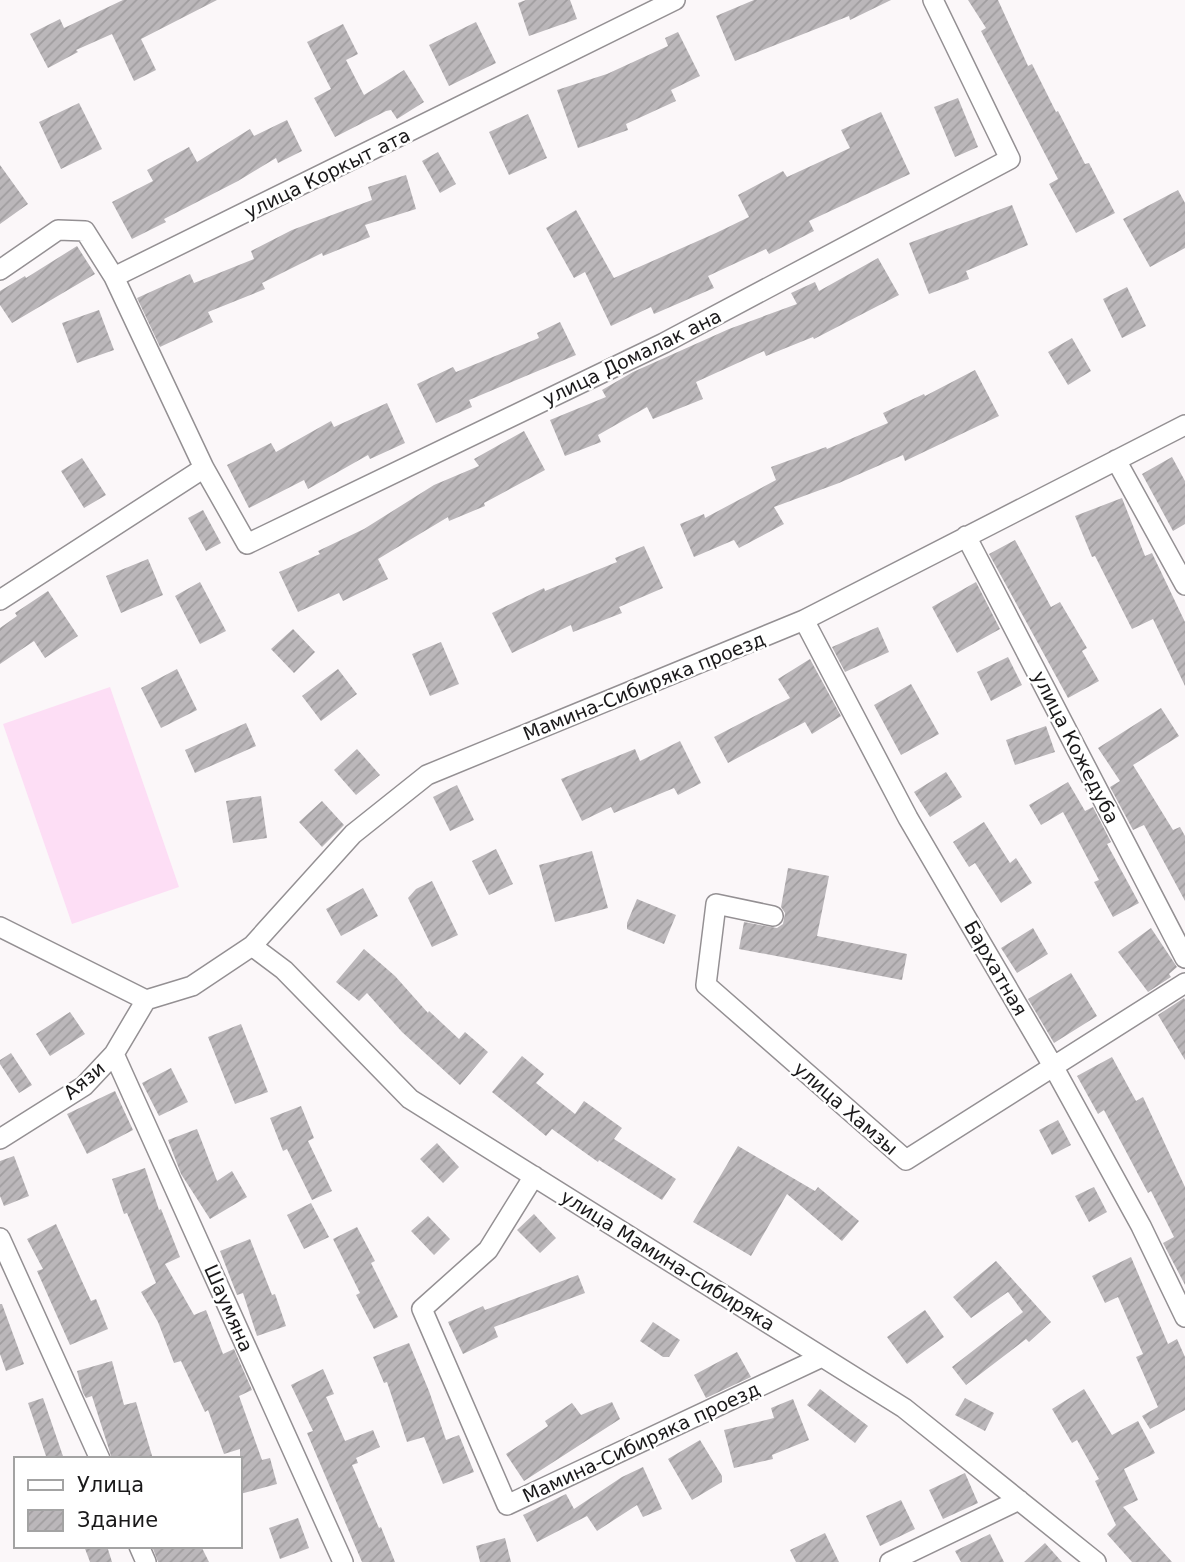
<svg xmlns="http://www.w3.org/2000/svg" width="1185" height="1562" font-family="'DejaVu Sans',sans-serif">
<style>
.grass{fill:#fddef5}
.building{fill:url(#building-hatch)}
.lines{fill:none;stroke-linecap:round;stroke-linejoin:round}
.minor-casing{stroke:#949093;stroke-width:22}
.minor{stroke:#fff;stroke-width:19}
.labels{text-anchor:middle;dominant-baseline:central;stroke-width:5;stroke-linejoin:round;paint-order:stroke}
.street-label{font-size:19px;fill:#1a191a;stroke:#fff}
</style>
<defs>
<pattern id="building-hatch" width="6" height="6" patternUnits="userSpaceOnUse" patternTransform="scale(1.75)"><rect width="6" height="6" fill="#bbb7ba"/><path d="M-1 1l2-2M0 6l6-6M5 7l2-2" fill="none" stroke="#a09d9f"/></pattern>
</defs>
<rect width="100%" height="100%" fill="#fbf7f9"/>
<path class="grass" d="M110 687 179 887 72 924 3 724Z"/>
<path class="building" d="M123 0H217L141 39 156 70 134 81 112 34 76 50 78 52 48 68 30 34 60 19 64 28Z
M526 0H570L577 19 529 36 518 3Z
M754 0H891L850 20 849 16 735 61 716 16Z
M968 0H998L1028 66 1032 64 1056 112 1058 111 1085 164 1089 163 1115 213 1076 233 1049 184 1058 179 981 31 986 28Z
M476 22 496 63 449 86 429 45Z
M343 24 358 54 346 60 364 95 404 70 424 102 397 119 391 110 386 111 335 137 314 98 331 89 307 42Z
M678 32 700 76 671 90 676 101 626 124 628 130 578 148 557 90 607 74 668 46 665 38Z
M958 98 978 147 955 157 934 107Z
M79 103 102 149 61 169 39 122Z
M881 112 910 174 809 221 814 231 769 254 766 249 708 276 714 288 654 314 651 307 611 326 585 272 574 278 546 228 576 210 614 278 716 233 749 217 738 195 783 171 787 177 850 148 841 130Z
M528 114 547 158 509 175 489 132Z
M287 120 302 151 278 163 276 158 238 181 164 219 166 222 132 239 112 202 153 181 147 170 189 147 197 162 250 129 254 136Z
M438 152 456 184 440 193 422 161Z
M0 165 28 204 0 224Z
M406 175 416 209 365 225 370 237 323 256 322 253 262 283 265 289 208 312 213 322 160 347 137 298 190 274 194 283 254 259 251 251 292 230 372 200 368 187Z
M1178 190 1185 203V248L1150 267 1123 219Z
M1012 205 1028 245 966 271 969 279 929 294 909 243Z
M77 246 95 274 12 323 0 305V291L25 276 26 278Z
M878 258 899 295 814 339 813 337 766 356 764 351 696 382 703 399 653 419 647 407 598 435 601 442 565 456 550 420 606 397 602 390 633 372 729 329 797 304 791 293 815 282 819 291Z
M1127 287 1146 326 1122 338 1103 299Z
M99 310 114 350 77 363 62 323Z
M560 322 576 355 469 400 472 407 436 423 417 384 453 367 456 372 539 338 537 333Z
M1072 338 1091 371 1068 385 1048 352Z
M975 370 999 416 905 461 903 455 839 483 774 507 784 524 739 548 734 540 694 557 680 524 704 514 705 518 776 480 771 467 826 447 827 449 888 423 883 413 924 394 925 396Z
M387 403 405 443 370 459 368 455 308 489 304 480 249 508 227 465 271 443 276 452 331 421 334 427Z
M524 431 545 470 484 503 485 506 449 521 448 517 378 559 388 579 343 601 339 593 298 612 279 572 320 554 318 551 364 529 434 485 479 466 474 459Z
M1172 457 1185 481V524L1173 531 1142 474Z
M82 458 106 495 84 508 61 471Z
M1122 498 1145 556 1152 553 1185 622V686L1153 619 1132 629 1095 556 1092 557 1075 516Z
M203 510 221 543 206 551 188 518Z
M1015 540 1051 607 1060 602 1087 648 1082 651 1099 681 1068 698 989 554Z
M644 546 663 588 619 607 622 613 573 632 571 625 512 653 492 613 544 588 545 591 617 562 615 558Z
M148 559 163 595 121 613 106 576Z
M200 582 226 631 200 644 175 596Z
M976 582 1000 629 957 653 932 607Z
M48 591 78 636 45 658 34 641 0 664V628L17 616 15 613Z
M878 627 889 652 845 672 832 647Z
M293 629 315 652 294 673 271 649Z
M441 642 459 684 430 696 412 654Z
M1008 657 1022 685 991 701 977 672Z
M810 659 841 716 812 734 805 722 728 763 714 737 790 698 778 679Z
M177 669 197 710 161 728 141 688Z
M338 669 357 694 321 721 302 696Z
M911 684 939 734 901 755 874 705Z
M1161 708 1179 736 1133 765 1173 830 1180 827 1185 836V901L1144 825 1133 830 1110 787 1120 781 1098 748Z
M246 723 256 746 195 773 185 750Z
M1046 726 1055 752 1015 765 1006 740Z
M680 741 701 783 678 795 674 788 614 813 611 807 582 821 561 779 635 749 640 761Z
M357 749 380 775 356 795 334 770Z
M946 772 962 797 930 817 914 792Z
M1068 782 1085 811 1093 807 1111 842 1107 844 1139 903 1113 917 1094 882 1099 880 1063 812 1041 825 1029 805Z
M457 785 474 820 450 831 433 797Z
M261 796 267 838 233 843 226 801Z
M322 801 344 825 322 847 299 822Z
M984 822 1010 863 1016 858 1032 883 1001 903 975 863 969 867 953 842Z
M496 849 513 884 489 895 472 861Z
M592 851 608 908 555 922 539 865Z
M788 868 829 876 817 936 907 954 902 980 739 949 744 922 777 928 783 924 785 913 781 907Z
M432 881 458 935 432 947 408 898 416 889Z
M363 888 378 916 341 936 326 909Z
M637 899 676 915 664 944 627 929V923Z
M1033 928 1048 954 1017 973 1001 948Z
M1151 928 1177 967 1169 974 1171 977 1148 992 1118 952Z
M364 949 395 976 428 1013 429 1011 459 1039 465 1032 488 1052 460 1085 402 1032 367 993 359 1001 336 982Z
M1071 973 1097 1016 1054 1043 1028 999Z
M1184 998 1185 1000V1060L1158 1015Z
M70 1012 85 1034 50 1056 36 1034Z
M241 1024 268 1092 235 1104 208 1037Z
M11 1053 32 1085 19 1093 0 1064V1060Z
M522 1056 544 1074 536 1083 575 1114 584 1101 622 1128 614 1139 676 1179 662 1200 599 1160 598 1162 552 1129 546 1136 492 1092Z
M1112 1057 1136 1101 1143 1097 1185 1187V1285L1163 1243 1174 1237 1151 1191 1148 1193 1104 1110 1098 1114 1077 1076Z
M171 1068 188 1102 159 1116 142 1083Z
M115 1091 133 1130 87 1154 67 1114Z
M301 1106 314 1138 308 1141 332 1191 312 1200 287 1149 283 1151 270 1118Z
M1058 1120 1071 1145 1052 1155 1039 1130Z
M197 1129 217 1181 232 1171 247 1197 210 1219 181 1174 168 1140Z
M437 1143 459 1167 443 1183 420 1159Z
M738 1146 815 1191 818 1187 859 1221 842 1241 787 1194 751 1256 693 1222Z
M14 1156 29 1196 4 1206 0 1196V1161Z
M145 1168 159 1210 161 1209 180 1257 165 1264 194 1315 206 1310 223 1354 234 1349 252 1390 239 1396 262 1460 270 1458 277 1484 240 1494V1449L224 1454 208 1410 205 1412 181 1361 174 1363 158 1322 141 1292 156 1283 127 1213 124 1214 112 1179Z
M1094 1187 1107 1212 1089 1222 1075 1196Z
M311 1203 329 1237 304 1249 287 1215Z
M534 1214 556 1238 540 1253 517 1230Z
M428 1216 450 1239 434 1255 411 1231Z
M56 1224 91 1301 96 1299 108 1329 70 1345 37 1271 43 1269 27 1239Z
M357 1227 375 1261 371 1263 398 1317 374 1329 356 1295 360 1293 333 1239Z
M250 1239 272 1295 275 1294 286 1326 257 1336 243 1293 237 1295 220 1251Z
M1131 1257 1168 1344 1177 1339 1185 1357V1410L1150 1429 1142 1416 1158 1407 1136 1357 1143 1354 1118 1297 1105 1303 1092 1276Z
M996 1261 1051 1322 1029 1342 1026 1339 966 1385 952 1367 1023 1312 1008 1292 971 1318 953 1297Z
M578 1275 585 1293 494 1327 498 1337 463 1354 448 1322 483 1306 485 1310Z
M0 1304H2L24 1364 6 1371 0 1354Z
M925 1310 944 1337 907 1364 887 1337Z
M653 1322 680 1340 669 1357H663L640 1341Z
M409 1343 429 1391 446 1440 459 1435 474 1472 443 1484 424 1437 407 1442 387 1382 384 1383 373 1357Z
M737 1352 751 1377 706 1398 694 1375Z
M112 1361 124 1405 136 1402 153 1459H112L92 1396 86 1398 83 1393 77 1371Z
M323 1369 334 1394 326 1397 345 1441 373 1430 380 1447 356 1458 358 1463 352 1465 379 1528 381 1527 395 1562H362L307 1433 313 1431 291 1385Z
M820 1389 868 1426 855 1443 807 1405Z
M1084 1389 1112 1435 1138 1421 1155 1453 1124 1469 1138 1500 1123 1507 1172 1562H1132L1107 1534 1116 1525 1095 1481 1099 1479 1077 1440 1072 1443 1052 1409Z
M43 1398 64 1459H47L28 1403Z
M965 1398 994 1413 985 1431 955 1415Z
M793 1399 809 1440 772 1455 773 1459 734 1468 724 1430 774 1418 771 1408Z
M612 1402 620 1419 524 1481 506 1454 548 1426 545 1421 572 1403 581 1415Z
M700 1440 722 1476V1482L692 1500 668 1459Z
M643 1467 662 1509 643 1517 637 1505 597 1531 587 1516 537 1542 523 1515 566 1494 574 1509 622 1477Z
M965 1473 978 1503 943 1519 929 1490Z
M901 1500 915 1529 880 1546 866 1516Z
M298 1518 309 1548 280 1559 269 1528Z
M825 1533 839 1562H796L790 1550Z
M990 1534 1004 1562H961L955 1551Z
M505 1538 511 1562H480L476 1546Z
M1045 1543 1062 1562H1024Z
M84 1546H107L112 1562H90Z
M152 1546H201L209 1562H158Z"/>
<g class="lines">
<g class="minor-casing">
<path id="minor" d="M0 270 58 230 85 231 114 277 675 0
M114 277 204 468 247 544 664 343 1010 159 933 0
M1116 460 1185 585
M966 536 1185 958
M0 600 204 468
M804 620 908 818 1053 1066 1141 1226 1185 1317
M773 916 716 904 706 985 906 1160 1185 983
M0 927 146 1000
M252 946 284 970 410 1099 904 1408 1096 1562
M146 1000 192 986 252 946 353 834 427 775 804 620 1185 425
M114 1054 343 1562
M0 1139 84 1086 114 1054 146 1000
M534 1176 488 1250 422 1309 507 1505 822 1357
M0 1238 100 1459
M139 1546 146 1562
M890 1562 1019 1500"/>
</g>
<use href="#minor" class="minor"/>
</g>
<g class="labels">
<g class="street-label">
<text transform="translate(327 173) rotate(-26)">улица Коркыт ата</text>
<text transform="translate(632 357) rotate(-26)">улица Домалак ана</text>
<text transform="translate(644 686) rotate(-22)">Мамина-Сибиряка проезд</text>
<text transform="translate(1076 747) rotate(63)">улица Кожедуба</text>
<text transform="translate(996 968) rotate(60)">Бархатная</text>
<text transform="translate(84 1080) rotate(-40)">Аязи</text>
<text transform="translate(846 1108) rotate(41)">улица Хамзы</text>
<text transform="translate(668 1260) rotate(32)">улица Мамина-Сибиряка</text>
<text transform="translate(229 1308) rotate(66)">Шаумяна</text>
<text transform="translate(641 1442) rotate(-25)">Мамина-Сибиряка проезд</text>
</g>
</g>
<rect x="14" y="1457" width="228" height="91" fill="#ffffff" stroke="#a3a3a3" stroke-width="2"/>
<rect x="28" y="1480" width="35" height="10" fill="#ffffff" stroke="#a3a3a3" stroke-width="2"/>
<text x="77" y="1492" font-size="21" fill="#1a191a">Улица</text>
<rect x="28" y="1510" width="35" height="21" fill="url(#building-hatch)" stroke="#a3a3a3" stroke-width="2"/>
<text x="77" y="1527" font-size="21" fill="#1a191a">Здание</text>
</svg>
